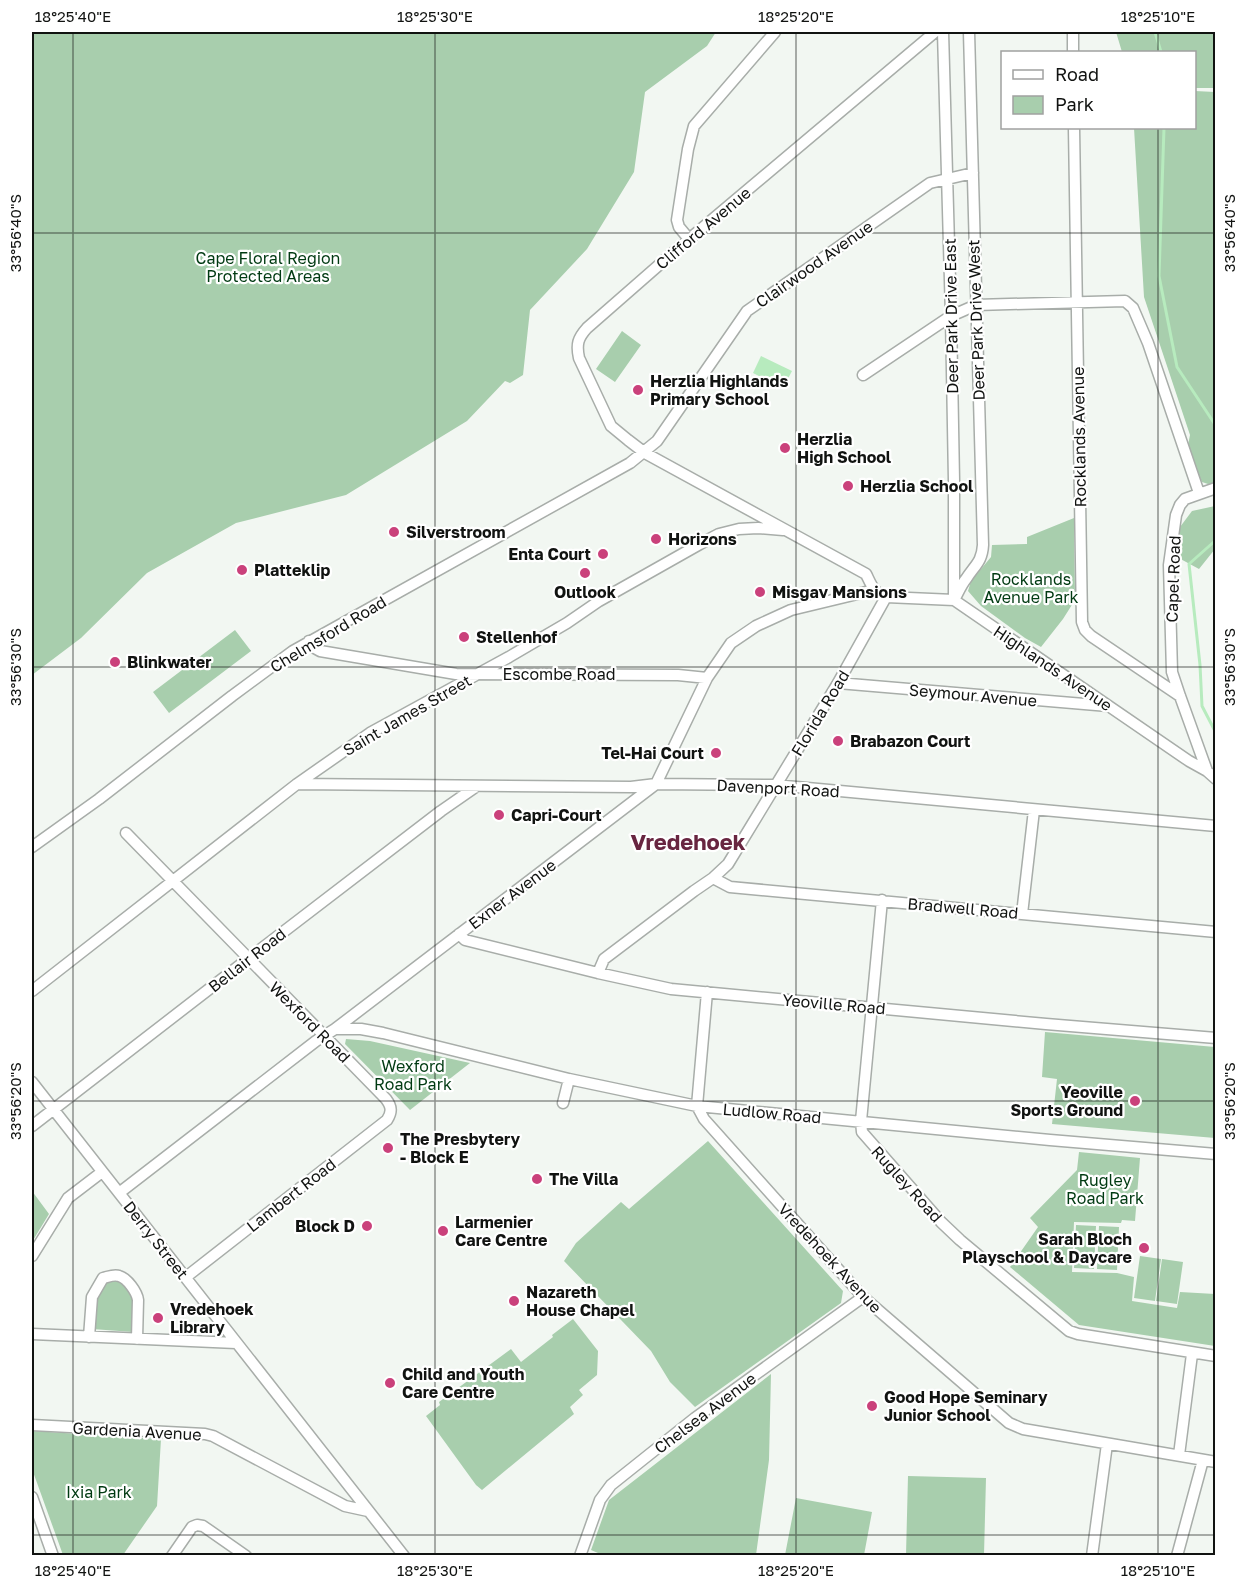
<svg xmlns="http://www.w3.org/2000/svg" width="1247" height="1587" font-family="'Golos Text',sans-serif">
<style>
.green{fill:#a8cead}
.water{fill:#b7ebbe}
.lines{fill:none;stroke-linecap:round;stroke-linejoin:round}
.stream{stroke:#b7ebbe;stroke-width:3}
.minor-casing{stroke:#a8ada9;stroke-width:13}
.minor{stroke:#fff;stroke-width:10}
.ticks{fill:none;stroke:#111311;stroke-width:1.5;stroke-opacity:0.45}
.poi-dot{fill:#ca417b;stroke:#fff;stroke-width:2}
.labels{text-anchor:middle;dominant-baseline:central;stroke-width:4.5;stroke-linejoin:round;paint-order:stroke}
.street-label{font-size:16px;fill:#111311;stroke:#fff}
.park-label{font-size:16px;fill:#003a12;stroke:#fff}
.poi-label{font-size:16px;font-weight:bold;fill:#111311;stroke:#fff;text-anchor:start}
.district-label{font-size:22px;font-weight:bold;fill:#682540;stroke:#fff}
.neatline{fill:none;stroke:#111311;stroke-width:2}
.ticks-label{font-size:15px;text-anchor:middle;fill:#111311}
</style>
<rect width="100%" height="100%" fill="#f2f7f2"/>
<path class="green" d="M32 32H716L707 46 645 92 634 172 587 249 530 310 523 375 510 383 505 381 467 421 346 495 236 523 147 573 81 638 32 675Z
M1116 32H1215V88H1195L1194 52H1122Z
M1195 91 1215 92 1216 483 1208 484 1202 482 1199 476 1188 445 1190 435 1144 297 1134 128H1194Z
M622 331 641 345 615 382 596 369Z
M1215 506V549L1199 569 1175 556 1177 531 1192 511Z
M1074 518 1075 600 1063 619 1041 647 1025 638 981 606 968 591 971 581 991 557 992 545 1027 544V537Z
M235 630 251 651 169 713 153 692Z
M1045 1032 1215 1047V1138L1052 1124 1057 1079 1042 1077Z
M346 1039 370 1041 470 1063 410 1110 345 1044Z
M708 1141 843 1291 841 1303 695 1407 670 1382 651 1351 564 1261 576 1243 621 1202 629 1209Z
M1079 1152 1140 1158 1135 1221 1122 1220 1121 1223 1074 1222 1072 1272 1117 1273 1134 1277 1132 1301 1177 1308 1180 1292 1215 1294V1346L1079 1325 1010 1267 1038 1227 1030 1218 1077 1170Z
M32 1191 49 1214 32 1242Z
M1076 1225 1096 1226 1094 1269 1074 1268Z
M1099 1226 1119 1227 1117 1270 1097 1269Z
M1140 1256 1161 1259 1155 1301 1134 1298Z
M1162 1259 1183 1262 1177 1304 1156 1301Z
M114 1280 122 1283 135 1299 133 1332 92 1329 95 1301 104 1283Z
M573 1319 598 1351 597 1375 579 1390 583 1395 570 1407 574 1414 482 1490 476 1485 426 1416 440 1405 439 1402 511 1349 521 1362 553 1337 552 1335Z
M771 1374 769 1460 756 1555 605 1556 591 1550 609 1500Z
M32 1431 161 1439 157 1506 123 1555H63L32 1469Z
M908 1476 986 1478 984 1555H906Z
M796 1498 872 1512 864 1555H785Z"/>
<path class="water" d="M761 356 792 371 783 388 753 373Z"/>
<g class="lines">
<path class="stream" d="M1155 32 1161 52
M1164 128 1159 276 1177 367 1216 426
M1216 540 1189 564 1200 665 1202 706 1216 733"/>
<g class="minor-casing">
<path id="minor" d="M935 32 675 251 587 328C578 338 576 344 579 358L611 426 628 440 645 453 866 574C871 584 874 594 886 597L954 600 1189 761 1207 771
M943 32 951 316 954 481V597
M1073 32V52
M1074 128 1082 622 1085 630 1091 636 1180 696
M689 239 679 227 677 220 688 149 694 126 775 32
M863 375 951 316 976 305 1125 301 1133 308 1148 343 1199 493
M1216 488 1185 499 1180 505 1176 515 1169 565 1172 672 1180 696 1207 771 1216 779
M954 600C958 593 961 585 966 579 975 565 982 562 983 545L969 32
M309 641 311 646 320 651 456 674 678 675 707 678
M838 683 1108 706
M297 784 631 787 656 784 775 785 1216 826
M126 833 386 1099C392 1107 392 1112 387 1120L186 1277
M32 847 99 799 232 696 293 651 630 463 657 441 747 311 930 183 973 173
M713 878 730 887 1216 932
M882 900 861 1121 862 1132 941 1222 960 1240 1069 1331 1078 1334 1216 1356
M1022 914 1034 810
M459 934 465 940 598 973 671 989 1046 1024 1216 1038
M598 973 604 959 694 891 713 878 728 864 838 683 886 597
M32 991 297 784 370 733 509 657 567 623 599 601 700 544 719 534 739 529 758 528 783 530
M707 992 697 1106 704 1119 863 1297 1009 1423 1023 1429 1216 1462
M335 1029H361L383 1033 569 1079 697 1106 1050 1140 1216 1154
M32 1082 404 1556
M563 1103 569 1079
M32 1126 248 959 441 811 477 786
M119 1193 316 1041 335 1029 656 784 707 678 731 643 756 626 791 610 874 590
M32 1256 68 1198 102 1172
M32 1334 236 1343
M89 1337 92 1297 103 1278C108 1277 114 1274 119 1276 127 1278 137 1292 138 1300L137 1339
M32 1425 205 1434 213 1436 345 1506 368 1511
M1179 1455 1192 1354
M32 1497 53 1556
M172 1556 192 1527 197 1525 203 1526 246 1556
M580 1556 600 1500 611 1485 695 1418 863 1297
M1092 1556 1107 1444
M1177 1556 1203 1460"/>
</g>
<use href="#minor" class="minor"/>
</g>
<path class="ticks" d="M73 32V1556M435 32V1556M796 32V1556M1158 32V52M1158 128V1556M32 233H1216M32 667H1216M32 1101H1216M32 1535H1216"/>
<g class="poi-dot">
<circle cx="638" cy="390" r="6"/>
<circle cx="785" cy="448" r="6"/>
<circle cx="848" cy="486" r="6"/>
<circle cx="394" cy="532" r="6"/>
<circle cx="656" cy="539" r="6"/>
<circle cx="603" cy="554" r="6"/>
<circle cx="242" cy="570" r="6"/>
<circle cx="585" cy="573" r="6"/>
<circle cx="760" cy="592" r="6"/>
<circle cx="464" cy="637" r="6"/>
<circle cx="115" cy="662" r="6"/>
<circle cx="838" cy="741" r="6"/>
<circle cx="716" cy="753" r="6"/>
<circle cx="499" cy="815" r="6"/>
<circle cx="1135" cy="1101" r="6"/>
<circle cx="388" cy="1148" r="6"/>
<circle cx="537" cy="1179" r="6"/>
<circle cx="367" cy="1226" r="6"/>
<circle cx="443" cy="1231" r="6"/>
<circle cx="1144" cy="1248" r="6"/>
<circle cx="514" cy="1301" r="6"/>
<circle cx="158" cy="1318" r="6"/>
<circle cx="390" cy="1383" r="6"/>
<circle cx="872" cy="1406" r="6"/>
</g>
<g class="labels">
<g class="street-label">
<text transform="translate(703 228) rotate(-40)">Clifford Avenue</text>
<text transform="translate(814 264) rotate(-35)">Clairwood Avenue</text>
<text transform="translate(951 316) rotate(-91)">Deer Park Drive East</text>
<text transform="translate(976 320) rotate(-92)">Deer Park Drive West</text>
<text transform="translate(1079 437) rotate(-91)">Rocklands Avenue</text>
<text transform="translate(1173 579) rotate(-88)">Capel Road</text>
<text transform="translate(328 634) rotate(-31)">Chelmsford Road</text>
<text transform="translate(1053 668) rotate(34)">Highlands Avenue</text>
<text x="559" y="674">Escombe Road</text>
<text transform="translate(973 695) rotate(5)">Seymour Avenue</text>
<text transform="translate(820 713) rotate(-59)">Florida Road</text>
<text transform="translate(407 715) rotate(-30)">Saint James Street</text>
<text transform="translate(778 788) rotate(3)">Davenport Road</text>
<text transform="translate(512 894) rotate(-37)">Exner Avenue</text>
<text transform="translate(963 908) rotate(5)">Bradwell Road</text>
<text transform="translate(247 960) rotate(-38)">Bellair Road</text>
<text transform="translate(834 1004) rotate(5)">Yeoville Road</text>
<text transform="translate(310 1022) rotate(45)">Wexford Road</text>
<text transform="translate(772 1113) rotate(5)">Ludlow Road</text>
<text transform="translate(907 1184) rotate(48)">Rugley Road</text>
<text transform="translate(291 1195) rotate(-38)">Lambert Road</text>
<text transform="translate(156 1240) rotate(52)">Derry Street</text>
<text transform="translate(830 1258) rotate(47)">Vredehoek Avenue</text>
<text transform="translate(705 1413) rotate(-37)">Chelsea Avenue</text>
<text transform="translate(137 1431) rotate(3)">Gardenia Avenue</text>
</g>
<g class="park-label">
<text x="268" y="258">Cape Floral Region<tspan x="268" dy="18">Protected Areas</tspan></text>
<text x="1031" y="579">Rocklands<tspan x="1031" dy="18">Avenue Park</tspan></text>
<text x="413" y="1066">Wexford<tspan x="413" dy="18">Road Park</tspan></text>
<text x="1105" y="1180">Rugley<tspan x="1105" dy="18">Road Park</tspan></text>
<text x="99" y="1492">Ixia Park</text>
</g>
<g class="poi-label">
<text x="650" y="381">Herzlia Highlands<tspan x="650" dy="18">Primary School</tspan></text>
<text x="797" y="439">Herzlia<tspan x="797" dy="18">High School</tspan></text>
<text x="860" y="486">Herzlia School</text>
<text x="406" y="532">Silverstroom</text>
<text x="668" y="539">Horizons</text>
<text x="591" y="554" text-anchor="end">Enta Court</text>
<text x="254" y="570">Platteklip</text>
<text x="585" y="592" text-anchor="middle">Outlook</text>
<text x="772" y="592">Misgav Mansions</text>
<text x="476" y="637">Stellenhof</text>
<text x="127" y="662">Blinkwater</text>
<text x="850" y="741">Brabazon Court</text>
<text x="704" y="753" text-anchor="end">Tel-Hai Court</text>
<text x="511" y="815">Capri-Court</text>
<text x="1123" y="1092" text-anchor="end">Yeoville<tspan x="1123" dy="18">Sports Ground</tspan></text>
<text x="400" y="1139">The Presbytery<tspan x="400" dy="18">- Block E</tspan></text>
<text x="549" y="1179">The Villa</text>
<text x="455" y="1222">Larmenier<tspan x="455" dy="18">Care Centre</tspan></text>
<text x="355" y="1226" text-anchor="end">Block D</text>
<text x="1132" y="1239" text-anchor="end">Sarah Bloch<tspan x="1132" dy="18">Playschool &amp; Daycare</tspan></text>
<text x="526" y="1292">Nazareth<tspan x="526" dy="18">House Chapel</tspan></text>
<text x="170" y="1309">Vredehoek<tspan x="170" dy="18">Library</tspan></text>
<text x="402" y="1374">Child and Youth<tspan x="402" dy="18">Care Centre</tspan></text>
<text x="884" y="1397">Good Hope Seminary<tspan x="884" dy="18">Junior School</tspan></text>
</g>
<g class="district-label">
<text x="688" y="841">Vredehoek</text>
</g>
</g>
<rect width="1247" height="1587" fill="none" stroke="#ffffff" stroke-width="66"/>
<rect x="1001" y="51" width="195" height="78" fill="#ffffff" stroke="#a0a1a0" stroke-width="1.5"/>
<rect x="1013" y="70" width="30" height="9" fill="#ffffff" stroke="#a0a1a0" stroke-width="1.5"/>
<text x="1055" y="81" font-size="18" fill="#111311">Road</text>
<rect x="1013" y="96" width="30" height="18" fill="#a8cead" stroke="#a0a1a0" stroke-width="1.5"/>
<text x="1055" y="111" font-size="18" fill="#111311">Park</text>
<rect x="33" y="33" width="1181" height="1521" class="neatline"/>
<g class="ticks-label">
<text x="73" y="22">18°25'40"E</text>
<text x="435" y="22">18°25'30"E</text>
<text x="796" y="22">18°25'20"E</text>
<text x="1158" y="22">18°25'10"E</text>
<text transform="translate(1230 233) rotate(-90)" y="5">33°56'40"S</text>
<text transform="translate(16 233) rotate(-90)" y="5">33°56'40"S</text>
<text transform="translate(1230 667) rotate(-90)" y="5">33°56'30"S</text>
<text transform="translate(16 667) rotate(-90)" y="5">33°56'30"S</text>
<text transform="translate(1230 1101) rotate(-90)" y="5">33°56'20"S</text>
<text transform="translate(16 1101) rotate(-90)" y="5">33°56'20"S</text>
<text x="73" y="1576">18°25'40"E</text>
<text x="435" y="1576">18°25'30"E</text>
<text x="796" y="1576">18°25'20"E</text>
<text x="1158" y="1576">18°25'10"E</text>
</g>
</svg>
